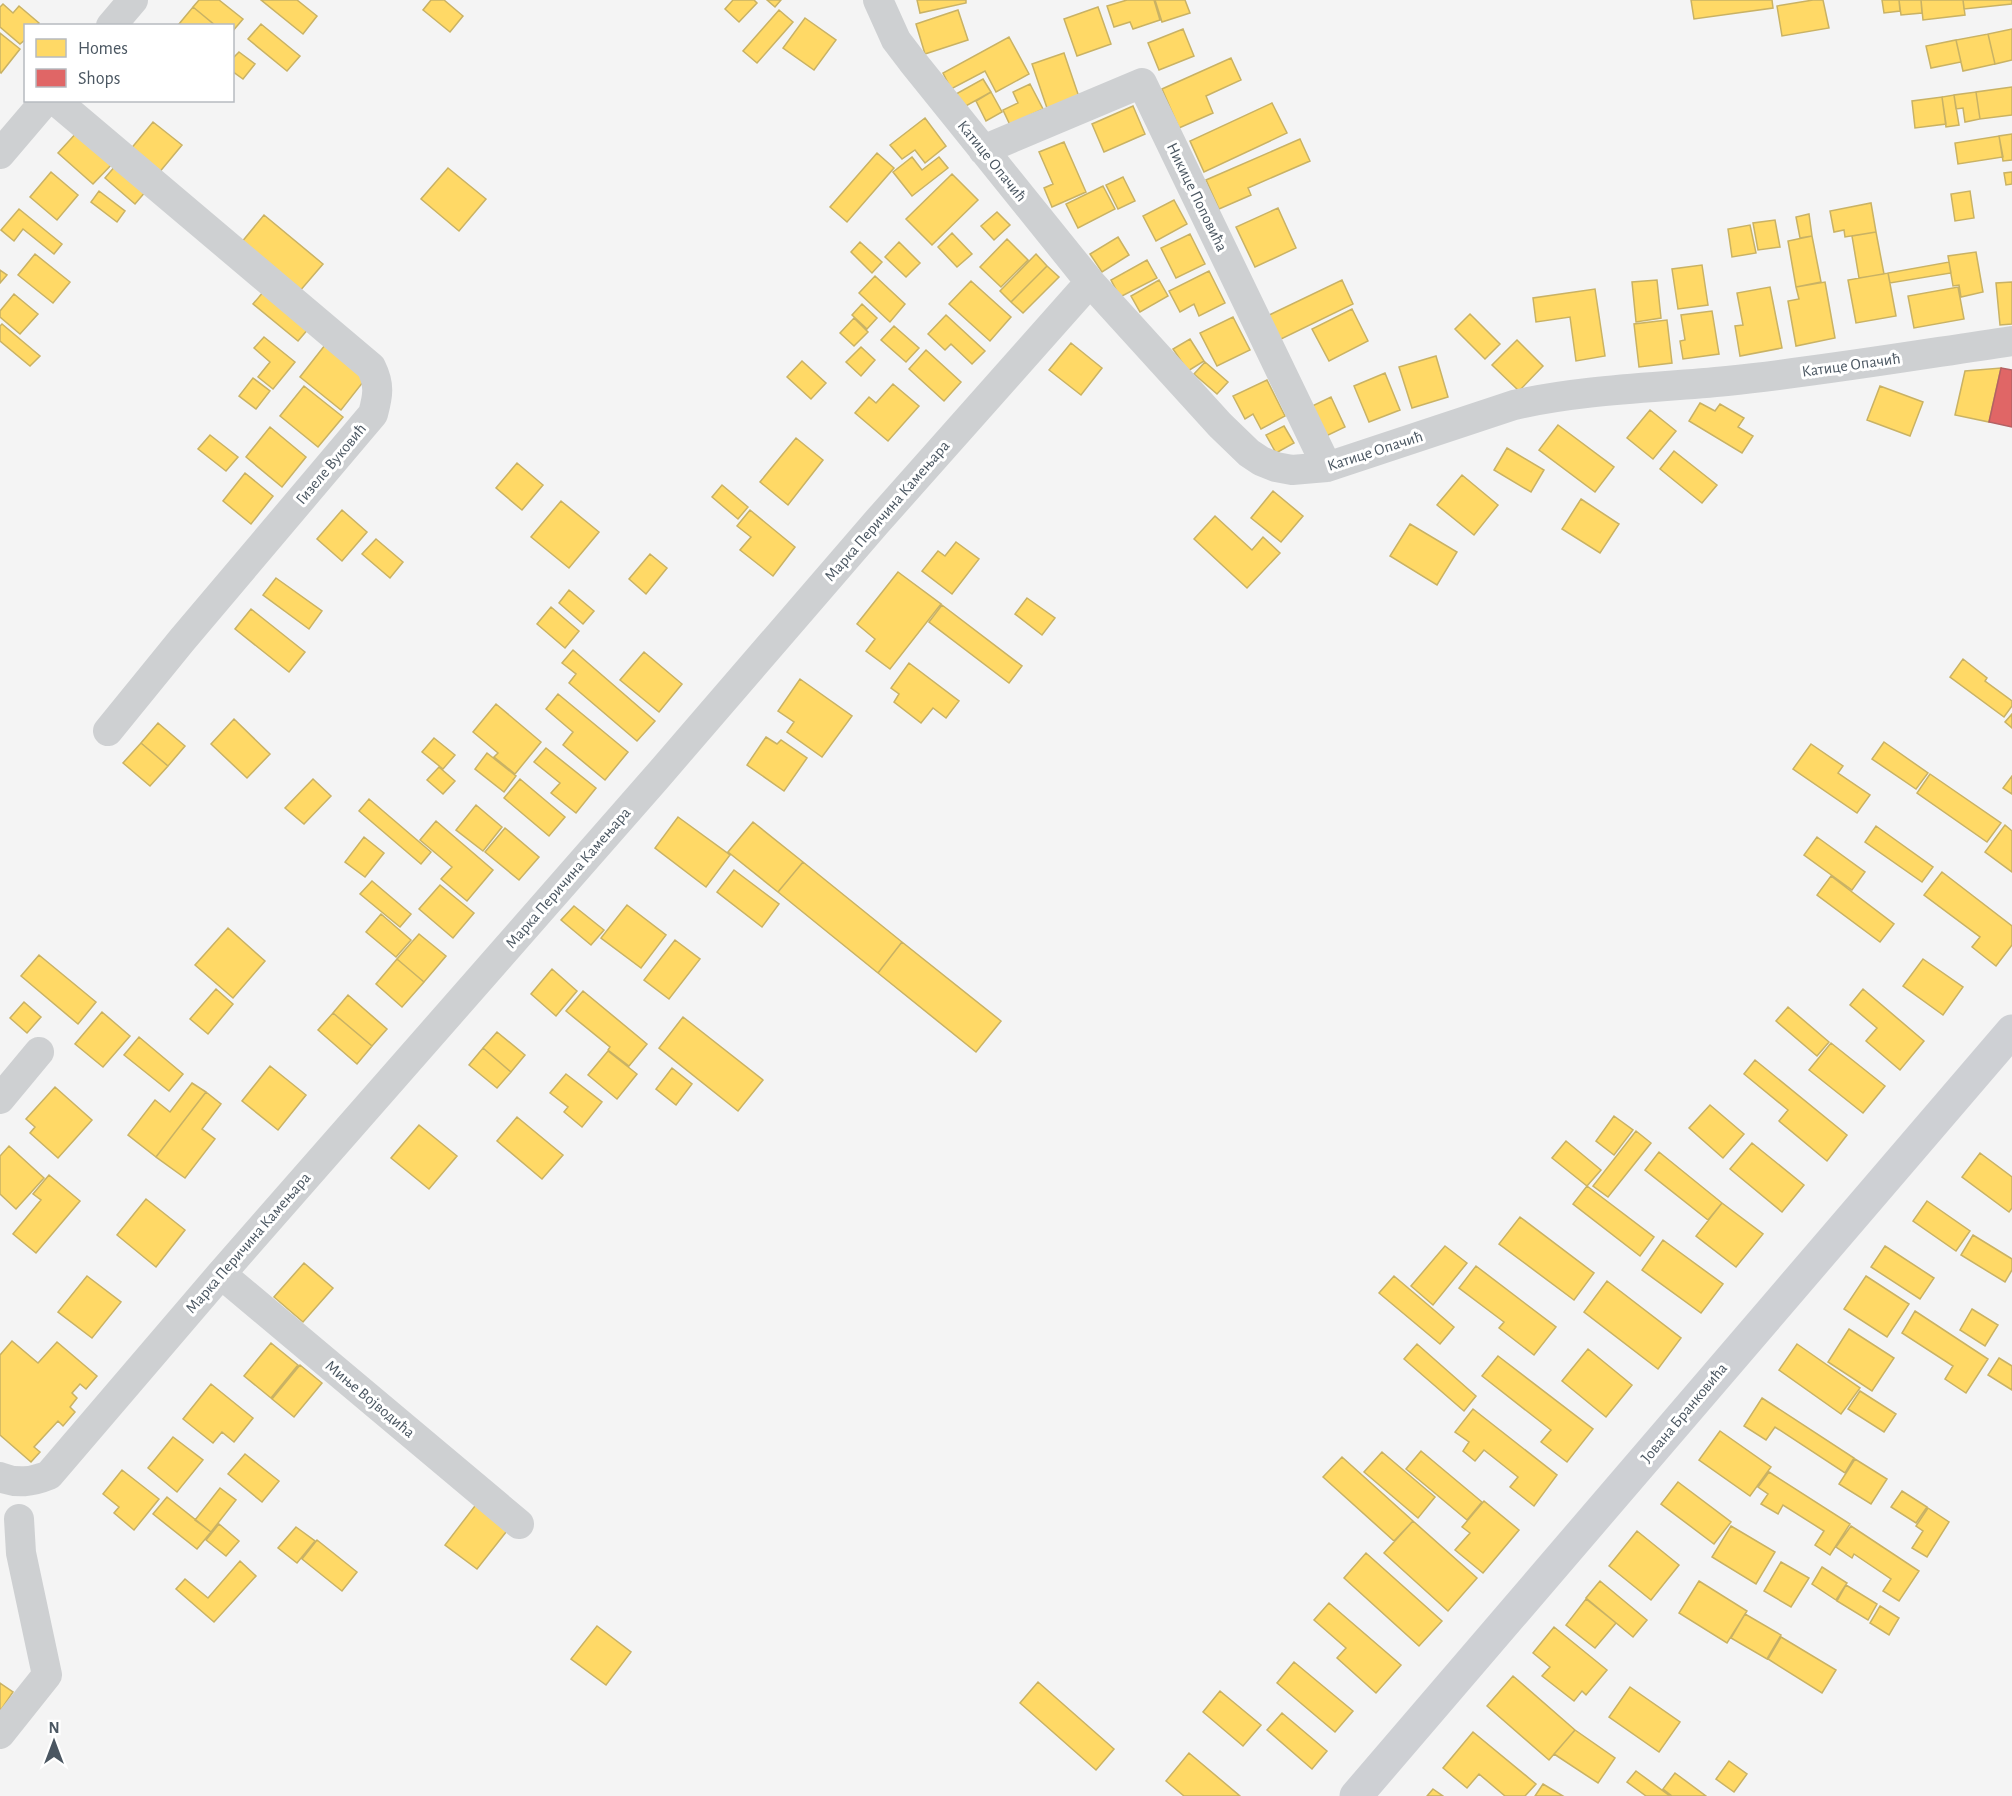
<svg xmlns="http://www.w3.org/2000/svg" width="2012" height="1796" font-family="'Alegreya Sans',sans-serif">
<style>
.homes{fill:#ffd966;stroke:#c9b264;stroke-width:1.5}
.shops{fill:#e06666;stroke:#b36164;stroke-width:1.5}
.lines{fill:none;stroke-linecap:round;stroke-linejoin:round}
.minor{stroke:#ced0d2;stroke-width:30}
.secondary{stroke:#ced0d4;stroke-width:33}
.labels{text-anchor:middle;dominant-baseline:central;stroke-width:6;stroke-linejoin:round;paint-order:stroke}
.street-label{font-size:16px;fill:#4a5661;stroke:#fff}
</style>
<rect width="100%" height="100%" fill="#f4f4f4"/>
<path class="homes" d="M199 0H219L243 19 232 32V26H216L193 7Z
M261 0H297L317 16 303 34Z
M431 0H444L463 16 450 32 423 10Z
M733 0H754L757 3 739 22 725 9Z
M767 0H781L775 7Z
M917 0H966V3L920 13Z
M1127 0H1154L1160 20 1133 29 1130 22 1114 27 1107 6Z
M1155 0H1185L1190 13 1162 22Z
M1691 0H1772L1773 8 1694 19Z
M1813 0H1823L1829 28 1782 36 1777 6Z
M1882 0H1899L1900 11 1884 13Z
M1899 0H1921L1922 13 1901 15Z
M1921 0H1963L1965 15 1923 20Z
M1963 0H2012V4L1964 9Z
M3 4 13 13 19 6 39 23 36 26H26V39L20 44 0 27V7Z
M193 7 216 26H181L179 24Z
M1098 7 1111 44 1077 56 1064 19Z
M779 10 793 22 757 63 743 51Z
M958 10 968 40 925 54 916 24Z
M805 18 836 40 814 70 783 48Z
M261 24 300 56 287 71 248 39Z
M1183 29 1194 56 1159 70 1148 43Z
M2012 29V60L1995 64 1988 34Z
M0 33 20 49 1 73 0 72Z
M1988 34 1995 64 1963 71 1956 40Z
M1009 37 1029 74 996 92 985 71 951 89 943 73Z
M1956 40 1961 62 1931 68 1926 46Z
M239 52 255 64 243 79 232 71V59Z
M1064 53 1079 97 1047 108 1032 64Z
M1231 58 1241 80 1206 96 1213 113 1179 128 1162 89Z
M983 79 991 92 964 107 956 94Z
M1030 84 1043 109 1010 125 1003 110 1018 103 1013 92Z
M2012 87V115L1980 119 1976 92Z
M991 92 1002 112 986 121 976 101Z
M1976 92 1980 119 1965 122 1963 108 1956 109 1954 95Z
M1954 95 1959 125 1946 127 1942 97Z
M1942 97 1946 124 1915 128 1912 101Z
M1272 103 1287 133 1204 172 1190 141Z
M1133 106 1145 134 1104 152 1092 124Z
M925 118 946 146 925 163 915 150 902 159 890 145Z
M153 122 182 145 158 174 130 150Z
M79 130 114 162 93 184 58 153Z
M2012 134V160L2003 161 1999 136Z
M1999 136 2003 157 1958 164 1955 143Z
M1300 139 1310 161 1248 188 1251 195 1219 209 1206 180Z
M1064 142 1086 192 1052 207 1044 188 1053 184 1039 152Z
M877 153 894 168 847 222 830 207Z
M912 157 922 170 939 157 948 168 912 196 893 172Z
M116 165 146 191 135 204 105 178Z
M448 168 486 199 459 231 421 199Z
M51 172 78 195 57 220 30 197Z
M2012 172V184L2006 185 2004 173Z
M952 174 978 200 932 245 906 219Z
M1123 177 1135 201 1118 209 1106 185Z
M1103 186 1115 209 1078 228 1066 204Z
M99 191 125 211 117 222 91 202Z
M1970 191 1974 218 1955 221 1951 194Z
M1174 200 1187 224 1156 241 1143 216Z
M1871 203 1876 232 1845 237 1844 230 1834 232 1830 211Z
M1278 208 1296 248 1255 267 1236 227Z
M19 209 62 244 54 254 23 229 14 241 1 230Z
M997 212 1010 225 994 240 981 226Z
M1809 214 1812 236 1800 238 1796 217Z
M264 215 323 264 299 292 241 243Z
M1775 220 1780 247 1758 250 1753 223Z
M1750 225 1756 253 1732 257 1728 229Z
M1876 232 1884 274 1859 278 1852 236Z
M952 233 972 254 957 267 938 247Z
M1190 234 1205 264 1176 278 1161 248Z
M1812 236 1821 282 1796 287 1788 241Z
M1118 237 1129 255 1102 272 1090 254Z
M1007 239 1028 260 1001 287 980 267Z
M860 242 882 262 872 273 851 252Z
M899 242 920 263 906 277 885 257Z
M1976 252 1983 292 1961 297 1959 285 1953 286 1948 256Z
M35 254 70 282 53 303 18 275Z
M1036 254 1047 266 1011 302 1000 291Z
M1147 260 1157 278 1120 297 1111 280Z
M1949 262 1951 273 1890 283 1888 273Z
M1702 265 1708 305 1678 309 1672 269Z
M1047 266 1059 277 1023 313 1011 302Z
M0 270 7 275 0 283Z
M1209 271 1225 303 1199 316 1194 304 1180 312 1169 291Z
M1888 273 1896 316 1856 323 1848 280Z
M875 276 905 304 890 322 859 293Z
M1159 280 1168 296 1140 312 1131 296Z
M1342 280 1353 304 1279 340 1267 316Z
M1657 280 1661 318 1636 322 1632 282Z
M971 281 1011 317 990 341 949 304Z
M1825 282 1835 338 1796 346 1788 301 1799 299 1796 287Z
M2012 282V324L2000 325 1996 283Z
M1770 287 1782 348 1740 356 1735 326 1743 325 1737 293Z
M1958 287 1964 319 1914 328 1908 296Z
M1595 289 1605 356 1576 361 1570 317 1536 322 1533 298Z
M264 291 309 328 298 341 253 304Z
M14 294 38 314 20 334 0 317V311Z
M862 304 877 318 867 329 852 315Z
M1352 309 1368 341 1329 361 1312 329Z
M1712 311 1719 354 1683 359 1680 341 1685 340 1681 315Z
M1470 314 1500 344 1485 359 1455 329Z
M946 315 985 351 972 364 951 344 945 350 928 334Z
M1233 317 1250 350 1217 366 1200 333Z
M854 318 868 332 854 346 840 333Z
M1667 320 1672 363 1639 367 1634 324Z
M2 324 40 356 30 366 0 341V326Z
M894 326 919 348 906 362 881 340Z
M264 337 295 362 273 389 258 377 270 362 254 348Z
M1190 339 1204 361 1188 371 1173 349Z
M1517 340 1543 366 1519 391 1492 365Z
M1071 343 1102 368 1081 395 1049 370Z
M325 345 367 377 341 410 300 377Z
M861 347 875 360 861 376 846 362Z
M926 350 961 382 944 401 909 369Z
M1436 356 1448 397 1412 408 1399 367Z
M802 361 826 383 811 399 787 377Z
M1205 362 1228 382 1217 394 1194 374Z
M2001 368 1989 422 1955 415 1965 371Z
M1385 373 1400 410 1369 422 1354 386Z
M253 378 270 391 256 409 239 396Z
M1267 380 1285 416 1261 429 1253 414 1245 419 1233 396Z
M893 384 919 406 888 441 855 413 869 397 876 403Z
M304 386 343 417 318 447 280 416Z
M1880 386 1923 402 1910 436 1867 420Z
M1331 397 1345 427 1322 438 1308 408Z
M1700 403 1715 411 1720 404 1744 418 1738 427 1753 436 1742 453 1689 421Z
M1650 410 1676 431 1653 459 1627 438Z
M1558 425 1614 467 1595 492 1539 450Z
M1284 426 1294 443 1276 453 1266 435Z
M270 427 306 457 282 487 246 457Z
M210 435 238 457 226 471 198 449Z
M796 438 823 460 788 505 760 482Z
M1507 448 1544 470 1531 492 1494 470Z
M1674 451 1717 485 1702 503 1660 469Z
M517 463 543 485 522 510 496 488Z
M245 473 273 496 251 524 223 501Z
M1462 475 1498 505 1474 535 1437 505Z
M722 485 748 507 738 519 712 497Z
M1273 491 1303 516 1281 542 1251 518Z
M1581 499 1619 524 1600 553 1562 529Z
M561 501 599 532 569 568 531 537Z
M342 510 367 532 342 561 317 539Z
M750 510 795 547 773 576 740 550 751 537 737 526Z
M1215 516 1252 550 1263 537 1280 553 1247 588 1194 539Z
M1410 524 1457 552 1437 585 1390 556Z
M376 539 403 562 390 578 362 554Z
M956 542 979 559 952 594 922 571 938 551 945 556Z
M650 554 667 568 646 594 629 579Z
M898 572 941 604 890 669 866 651 875 639 857 624Z
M276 578 322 611 309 629 263 595Z
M569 590 594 611 583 624 559 603Z
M1027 598 1055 618 1042 635 1015 614Z
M942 605 1022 666 1009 683 929 622Z
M551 607 579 631 565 648 537 624Z
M251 609 305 652 289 672 235 629Z
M573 650 655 721 637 741 569 683 576 674 562 663Z
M644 652 682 684 659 712 620 680Z
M1963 659 1987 678 1985 681 2012 701V706L2004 717 1950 677Z
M909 663 959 701 946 718 933 708 921 723 894 702 899 694 891 688Z
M800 679 852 716 822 757 787 732 794 722 778 711Z
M558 694 628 752 605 780 563 745 573 732 546 709Z
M496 704 541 742 515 774 494 757 498 753 473 732Z
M2012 714V728L2005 722Z
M234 719 270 754 247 778 211 744Z
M158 723 185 746 168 766 141 743Z
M766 737 777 744 781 740 807 758 784 791 747 765Z
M434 738 455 755 443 769 422 752Z
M1884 742 1928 773 1916 789 1872 759Z
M141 743 168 766 150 786 123 763Z
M1811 744 1843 766 1838 773 1870 795 1857 813 1793 769Z
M546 748 596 788 576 813 551 793 560 783 534 762Z
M487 753 516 776 504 792 475 769Z
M439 767 455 781 443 794 427 780Z
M1930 774 2001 823 1987 842 1917 793Z
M2012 776V794L2003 788Z
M313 779 331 796 304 824 285 808Z
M520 779 565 817 549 836 504 798Z
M369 799 431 852 421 864 359 811Z
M476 805 502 827 483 851 456 830Z
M678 817 730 855 706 887 655 848Z
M436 821 493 870 467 901 441 879 452 867 420 840Z
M753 822 803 862 778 892 728 852Z
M2005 825 2012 831V872L1985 852Z
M1876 826 1933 867 1922 882 1865 842Z
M505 828 539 857 519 880 485 852Z
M364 837 384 853 365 877 345 862Z
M1817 837 1865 872 1852 890 1804 855Z
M803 862 902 942 878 973 778 892Z
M734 870 779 904 762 927 717 892Z
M1942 872 2012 926V945L1996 966 1972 947 1980 937 1924 895Z
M1831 876 1894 924 1880 942 1817 895Z
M372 881 411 914 400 927 360 894Z
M440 885 474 913 453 938 419 909Z
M627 905 666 935 641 968 601 938Z
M574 906 604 930 591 945 561 920Z
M381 914 411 940 396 957 366 932Z
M228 928 265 961 233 998 195 965Z
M419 934 446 956 424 982 397 959Z
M675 940 700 959 669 999 644 980Z
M902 942 1001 1021 976 1052 878 973Z
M39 955 96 1002 78 1024 21 976Z
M397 959 424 982 402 1007 376 984Z
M1923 959 1963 987 1943 1015 1903 986Z
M552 969 577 991 556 1016 531 994Z
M216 989 233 1004 208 1034 190 1019Z
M1863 989 1924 1041 1900 1070 1866 1041 1877 1028 1850 1005Z
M583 991 647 1044 629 1066 608 1050 610 1047 566 1011Z
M348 995 387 1029 372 1046 333 1013Z
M24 1002 41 1017 27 1033 10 1018Z
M1788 1007 1829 1042 1817 1056 1776 1021Z
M102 1012 130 1036 103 1067 75 1044Z
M333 1013 372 1046 357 1064 318 1030Z
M683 1017 763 1080 738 1111 659 1048Z
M497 1032 525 1055 511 1072 483 1048Z
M139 1037 183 1074 169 1091 124 1055Z
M1831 1043 1885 1086 1863 1113 1809 1070Z
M483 1048 511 1072 497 1088 469 1065Z
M608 1051 637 1074 617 1099 588 1075Z
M1755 1060 1847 1135 1827 1161 1779 1121 1788 1110 1744 1074Z
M270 1066 306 1095 278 1130 242 1101Z
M672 1068 692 1084 676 1105 656 1089Z
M566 1074 602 1102 582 1127 564 1112 568 1107 550 1093Z
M192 1083 206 1092 156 1157 128 1135 155 1100 170 1112Z
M55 1087 92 1120 58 1158 30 1133 35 1127 26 1119Z
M206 1092 221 1104 202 1129 215 1139 185 1178 156 1157Z
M1710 1105 1744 1134 1723 1158 1689 1128Z
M1614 1116 1633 1130 1614 1155 1596 1141Z
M517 1117 563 1155 542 1179 497 1141Z
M419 1125 457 1156 429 1189 391 1158Z
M1636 1131 1651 1143 1608 1197 1593 1186Z
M1566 1141 1601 1170 1587 1186 1552 1158Z
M1752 1143 1804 1185 1782 1212 1730 1169Z
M9 1146 44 1178 16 1209 0 1194V1156Z
M1659 1152 1722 1203 1708 1220 1645 1170Z
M1980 1153 2012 1177V1208L2009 1212 1962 1177Z
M49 1175 80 1201 36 1253 13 1234 41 1200 33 1194Z
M1587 1186 1654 1237 1640 1256 1573 1204Z
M146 1199 185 1230 156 1267 117 1235Z
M1927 1201 1970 1231 1956 1251 1913 1221Z
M1722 1203 1763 1234 1736 1267 1696 1236Z
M1520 1217 1594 1273 1574 1300 1499 1244Z
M1973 1235 2012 1259V1270L2005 1282 1961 1255Z
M1663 1240 1723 1284 1701 1313 1642 1270Z
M1445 1246 1467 1263 1433 1305 1411 1286Z
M1885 1246 1934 1278 1920 1299 1871 1267Z
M304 1263 333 1288 303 1322 274 1297Z
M1476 1266 1556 1327 1534 1355 1499 1328 1504 1322 1459 1288Z
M87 1276 121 1302 92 1338 58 1312Z
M1394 1276 1454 1327 1440 1344 1379 1293Z
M1866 1276 1909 1304 1887 1337 1844 1309Z
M1607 1281 1681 1338 1658 1369 1584 1312Z
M1972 1309 1998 1325 1985 1346 1960 1330Z
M1915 1311 1988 1359 1966 1393 1945 1379 1953 1366 1902 1333Z
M1849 1329 1894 1358 1872 1391 1828 1362Z
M12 1341 38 1363 57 1342 97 1376 86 1389 80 1384 72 1393 77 1398 70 1407 75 1412 63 1426 58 1421 34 1447 40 1452 31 1462 0 1435V1355Z
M271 1343 298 1365 271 1398 244 1376Z
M1417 1344 1476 1396 1464 1411 1404 1359Z
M1797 1344 1860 1388 1841 1414 1779 1370Z
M1588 1349 1632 1385 1606 1417 1562 1381Z
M1498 1356 1593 1429 1567 1462 1541 1442 1551 1430 1482 1376Z
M1999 1358 2012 1366V1390L1988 1375Z
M300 1365 322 1383 294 1417 272 1399Z
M211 1384 253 1418 234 1442 222 1432 213 1443 183 1419Z
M1860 1391 1896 1414 1884 1432 1848 1409Z
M1762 1398 1854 1458 1845 1473 1775 1427 1766 1440 1744 1426Z
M1473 1409 1557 1475 1534 1506 1510 1487 1518 1477 1484 1450 1475 1461 1463 1451 1469 1442 1455 1432Z
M1720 1431 1771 1467 1750 1496 1699 1460Z
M173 1437 203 1460 177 1492 148 1468Z
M1421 1451 1482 1502 1467 1520 1406 1469Z
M1382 1452 1435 1497 1418 1518 1364 1472Z
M245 1454 279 1481 262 1502 228 1474Z
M1342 1457 1413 1521 1394 1541 1323 1477Z
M1855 1459 1887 1479 1871 1504 1839 1484Z
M122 1470 159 1499 134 1530 114 1513 119 1507 103 1494Z
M1769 1472 1850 1524 1830 1555 1815 1545 1824 1531 1783 1505 1778 1514 1761 1504 1768 1494 1758 1487Z
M1678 1482 1731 1522 1714 1544 1661 1504Z
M220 1488 236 1500 211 1532 195 1520Z
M1902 1491 1927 1507 1916 1523 1891 1507Z
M167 1497 211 1532 197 1549 153 1514Z
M1484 1501 1519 1530 1483 1573 1455 1550 1470 1533 1462 1527Z
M478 1502 510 1527 477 1569 445 1545Z
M1928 1508 1949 1522 1927 1557 1912 1548 1923 1531 1916 1526Z
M1413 1521 1477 1578 1448 1611 1384 1553Z
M219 1524 239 1541 226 1556 206 1540Z
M1731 1526 1775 1552 1756 1584 1712 1557Z
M1851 1526 1919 1571 1899 1601 1883 1591 1891 1579 1854 1554 1852 1558 1836 1547Z
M296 1527 315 1541 297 1563 278 1548Z
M1637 1531 1679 1565 1651 1600 1609 1566Z
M317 1540 357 1572 342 1591 302 1559Z
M1366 1553 1442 1621 1419 1646 1344 1578Z
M240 1561 256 1576 214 1622 176 1589 185 1579 208 1598Z
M1781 1562 1809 1578 1791 1607 1764 1591Z
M1822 1567 1847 1583 1836 1600 1812 1584Z
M1600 1581 1647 1620 1633 1637 1586 1598Z
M1699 1581 1747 1611 1727 1643 1679 1613Z
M1846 1585 1877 1604 1868 1620 1837 1601Z
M1586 1599 1616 1623 1595 1648 1566 1625Z
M1329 1603 1401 1665 1376 1693 1337 1658 1346 1648 1314 1620Z
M1880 1606 1899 1618 1889 1635 1870 1623Z
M1745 1614 1781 1635 1767 1659 1731 1638Z
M597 1626 631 1652 606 1685 571 1659Z
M1554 1627 1607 1670 1586 1695 1582 1691 1574 1701 1542 1676 1550 1667 1533 1653Z
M1781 1637 1836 1670 1822 1693 1768 1659Z
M1294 1662 1353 1711 1335 1732 1277 1683Z
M1513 1676 1575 1730 1549 1760 1487 1706Z
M1038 1682 1114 1749 1096 1770 1020 1703Z
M0 1683 13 1692 0 1711Z
M1630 1687 1680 1722 1659 1752 1609 1717Z
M1220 1691 1261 1725 1243 1746 1203 1712Z
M1282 1713 1327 1751 1312 1769 1267 1730Z
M1575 1730 1615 1758 1598 1783 1554 1754Z
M1473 1732 1536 1784 1525 1796H1505L1479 1774 1467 1788 1443 1768Z
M1189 1753 1240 1796H1184L1166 1781Z
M1729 1761 1747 1774 1734 1792 1716 1779Z
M1636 1771 1670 1796H1646L1627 1782Z
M1675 1773 1706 1796H1672L1663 1789Z
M1543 1784 1563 1796H1535Z
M1433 1789 1443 1796H1427Z"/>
<path class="shops" d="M2001 368 2012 370V427L1989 422Z"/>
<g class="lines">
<path class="minor" d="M878 0 896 40 912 61 1090 282 1220 425 1249 453 1261 461 1276 467 1292 470 1327 467 1514 405C1585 389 1656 388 1727 381 1823 371 1917 355 2012 341
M111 26 133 0
M55 100 371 367C380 385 378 395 373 414L182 640 108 731
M983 150 1142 83 1327 467
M0 154 46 100
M0 1099 39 1052
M221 1274 519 1524
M0 1477C17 1484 32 1482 49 1475L221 1274 656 778 876 523 1090 282
M0 1734 47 1675 21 1553 19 1519"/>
<path class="secondary" d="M1356 1796 2012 1031"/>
</g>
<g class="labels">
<g class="street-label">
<text transform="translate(992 161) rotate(51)">Катице Опачић</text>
<text transform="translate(1197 197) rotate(64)">Никице Поповића</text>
<text transform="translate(1851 365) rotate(-8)">Катице Опачић</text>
<text transform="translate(1375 451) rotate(-18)">Катице Опачић</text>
<text transform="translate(331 464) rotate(-50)">Гизеле Вуковић</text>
<text transform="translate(887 511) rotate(-49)">Марка Перичина Камењара</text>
<text transform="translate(568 878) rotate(-49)">Марка Перичина Камењара</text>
<text transform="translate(248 1243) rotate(-49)">Марка Перичина Камењара</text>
<text transform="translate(370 1399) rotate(40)">Миње Војводића</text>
<text transform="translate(1684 1413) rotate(-50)">Јована Бранковића</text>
</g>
</g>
<rect x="24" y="24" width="210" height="78" fill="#ffffff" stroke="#b7bbc0" stroke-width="1.5"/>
<rect x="36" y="39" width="30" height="18" fill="#ffd966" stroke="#b7bbc0" stroke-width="1.5"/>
<text x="78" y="54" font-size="18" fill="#4a5661">Homes</text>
<rect x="36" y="69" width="30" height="18" fill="#e06666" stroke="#b7bbc0" stroke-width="1.5"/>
<text x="78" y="84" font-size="18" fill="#4a5661">Shops</text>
<g transform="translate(54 1742)" stroke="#ffffff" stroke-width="4.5" paint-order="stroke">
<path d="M0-4.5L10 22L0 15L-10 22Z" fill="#4a5661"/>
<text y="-9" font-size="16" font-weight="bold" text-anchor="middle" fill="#4a5661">N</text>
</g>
</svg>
